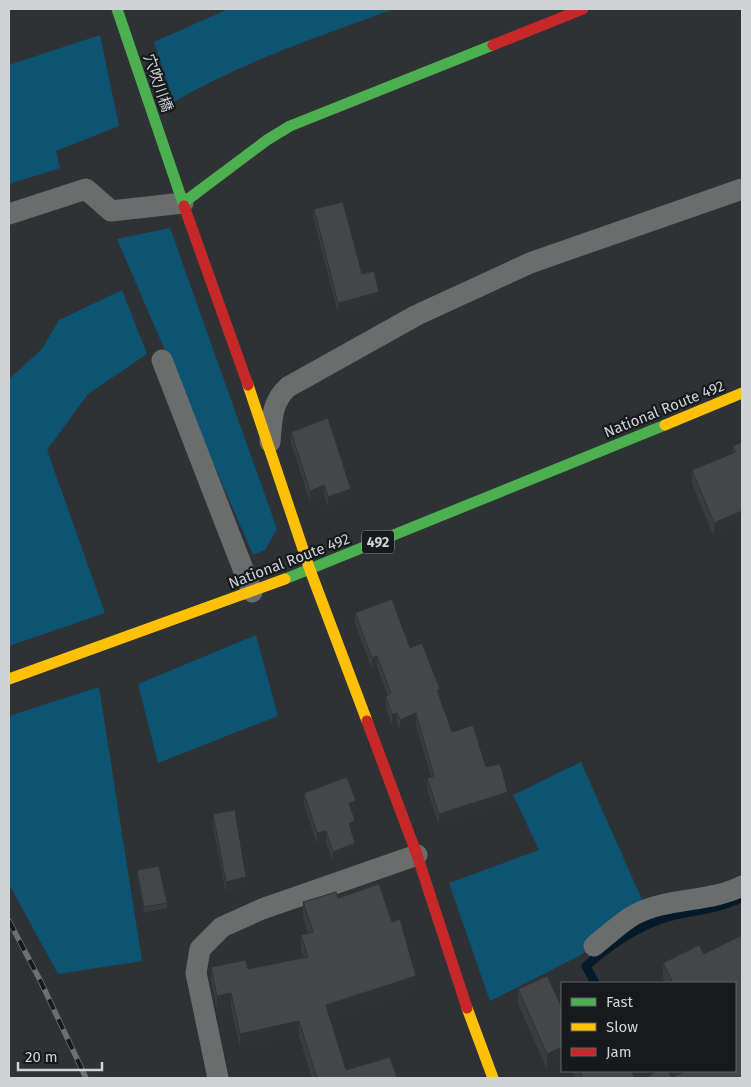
<svg xmlns="http://www.w3.org/2000/svg" width="751" height="1087" font-family="'Fira Sans','Noto Sans JP',sans-serif">
<style>
.green{fill:#0c5472}
.lines{fill:none;stroke-linecap:round;stroke-linejoin:round}
.stream{stroke:#041a29;stroke-width:9}
.street{stroke:#6b6d6d;stroke-width:21}
.fast{stroke:#4caf50;stroke-width:11}
.slow{stroke:#ffc107;stroke-width:11}
.jam{stroke:#c62828;stroke-width:11}
.rail-casing{stroke:#6e6f70;stroke-width:5.5}
.rail{stroke:#171a1c;stroke-width:4;stroke-dasharray:11;stroke-linecap:butt}
.wall{fill:#3a3d3f}
.shaded-wall{fill:#303233}
.building{fill:#444749;stroke:#303233}
.labels{text-anchor:middle;dominant-baseline:central;stroke-width:4.5;stroke-linejoin:round;paint-order:stroke}
.shield{fill:#171a1c;stroke:#989c9e;stroke-width:1}
.shield-label{font-size:14px;font-weight:bold;fill:#cfd3d5}
.street-label{font-size:15px;fill:#cfd3d5;stroke:#171a1c}
</style>
<rect width="100%" height="100%" fill="#2f3234"/>
<path class="green" d="M228 9H394C320 36 242 62 174 102L154 42Z
M100 35 119 126 56 151 60 168 9 184V65Z
M170 228 277 529 265 550 253 555 117 239Z
M122 290 147 354 88 394 47 450 105 613 9 646V379L42 349 59 320Z
M256 635 278 716 158 763 138 684Z
M99 687 142 961 58 974 9 884V716Z
M581 762 643 902 581 955 490 1001 449 883 539 850 513 795Z"/>
<g class="lines">
<path class="stream" d="M595 983 586 966C612 943 641 923 675 915 699 910 720 908 742 898"/>
<path class="street" d="M9 214 86 189 111 211 183 203
M162 360 252 592
M270 442C272 421 271 402 288 387L417 315 530 263 742 189
M594 946C607 936 620 923 634 915 667 897 709 903 742 886
M218 1078 196 973 200 949 222 927 262 909 417 855"/>
<path class="fast" d="M117 9 184 206
M183 203 267 140 290 126 493 45
M285 579 665 425"/>
<path class="slow" d="M248 385 310 570 367 721
M665 425 742 393
M9 679 285 579
M467 1008 493 1078"/>
<path class="jam" d="M493 45 583 9
M184 206 248 385
M367 721 417 855 467 1008"/>
<g class="rail-casing">
<path id="rail" d="M9 921 40 980 86 1078"/>
</g>
<use href="#rail" class="rail"/>
</g>
<path class="wall" d="M314 209 362 274 379 303 338 313 314 220Z
M291 432 351 500 328 508 324 495 310 502 291 443Z
M742 442 714 537 692 484V470L733 453V446Z
M355 613 410 648 440 698 452 732 486 767 508 802 439 825 427 789V778L431 777 416 724 400 730 397 723 392 725 386 708V697L388 696 377 667 372 669 355 623Z
M304 793 356 811 353 813 355 831 352 833 355 854 333 862 326 842 317 844 304 804Z
M213 814 246 888 226 893 213 826Z
M137 870 167 903V908L144 913 137 876Z
M338 898 392 922 416 990 330 1018 346 1070 397 1078H312L299 1036 240 1048 231 1007 217 1010 211 981V967L248 969 304 957 301 950V935L308 934 303 917V902Z
M742 935V1078H645L658 1071H668L672 1077 686 1071H735V983H665L663 978V963L699 945 704 954Z
M518 989 562 1008 547 1069 518 1004Z
M572 1071H631L635 1078H576Z"/>
<path class="shaded-wall" d="M379 292V303L338 313V303Z
M324 485V495L310 502V491Z
M351 489V500L328 508V497Z
M742 511V525L714 537V523Z
M377 656V667L372 669V658Z
M440 689V699L437 690Z
M397 713V723L392 725V714Z
M416 713V724L400 730V720Z
M508 792V802L439 825V814Z
M356 801V811L349 814V803Z
M355 820V831L349 834V824Z
M326 831V842L317 844V833Z
M355 843V854L333 862V852Z
M246 877V888L226 893V882Z
M416 976V990L326 1019V1005Z
M231 993V1007L217 1010V996Z
M299 1021V1036L240 1048V1034Z
M562 1047V1062L547 1069V1054Z"/>
<path class="building" d="M343 202 362 274 374 271 379 292 338 303 314 209Z
M328 418 351 489 328 497 324 485 310 491 291 432Z
M742 442V511L714 523 692 470 736 452 733 446Z
M392 599 410 648 422 643 440 689 437 690 452 732 473 725 486 767 500 764 508 792 439 814 427 778 434 776 416 713 400 720 397 713 392 714 386 697 391 693 377 656 372 658 355 613Z
M347 777 356 801 349 803 355 820 349 824 355 843 333 852 326 831 317 833 304 793Z
M235 810 246 877 226 882 213 814Z
M159 866 167 903 144 907 137 870Z
M379 884 392 922 400 919 416 976 326 1005 346 1070 390 1057 397 1078H317L299 1021 240 1034 231 993 217 996 211 967 246 960 248 969 308 957 301 935 313 932 303 902 336 892 338 898Z
M742 935V1078H645L658 1071H668L672 1077 686 1071H735V983H673L663 963 699 945 704 954Z
M547 976 562 1008V1047L547 1054 518 989Z
M579 1071H631L635 1078H583Z"/>
<g class="labels">
<rect class="shield" x="362" y="530.5" width="32" height="23" rx="4"/>
<g class="shield-label">
<text x="378" y="542">492</text>
</g>
<g class="street-label">
<text transform="translate(158 83) rotate(71)">穴吹川橋</text>
<text transform="translate(664 409) rotate(-22)">National Route 492</text>
<text transform="translate(289 561) rotate(-21)">National Route 492</text>
</g>
</g>
<rect width="751" height="1087" fill="none" stroke="#cfd3d5" stroke-width="20"/>
<rect x="561" y="982" width="175" height="90" fill="#171a1c" stroke="#616466"/>
<rect x="571" y="998" width="25" height="8" fill="#4caf50" stroke="#616466"/>
<text x="606" y="1007" font-size="15" fill="#cfd3d5">Fast</text>
<rect x="571" y="1023" width="25" height="8" fill="#ffc107" stroke="#616466"/>
<text x="606" y="1032" font-size="15" fill="#cfd3d5">Slow</text>
<rect x="571" y="1048" width="25" height="8" fill="#c62828" stroke="#616466"/>
<text x="606" y="1057" font-size="15" fill="#cfd3d5">Jam</text>
<path d="M18 1062v8h84v-8" fill="none" stroke="#cfd3d5" stroke-width="2.5"/>
<text x="25" y="1062" font-size="15" fill="#cfd3d5" stroke="#171a1c" stroke-width="4" paint-order="stroke">20 m</text>
</svg>
